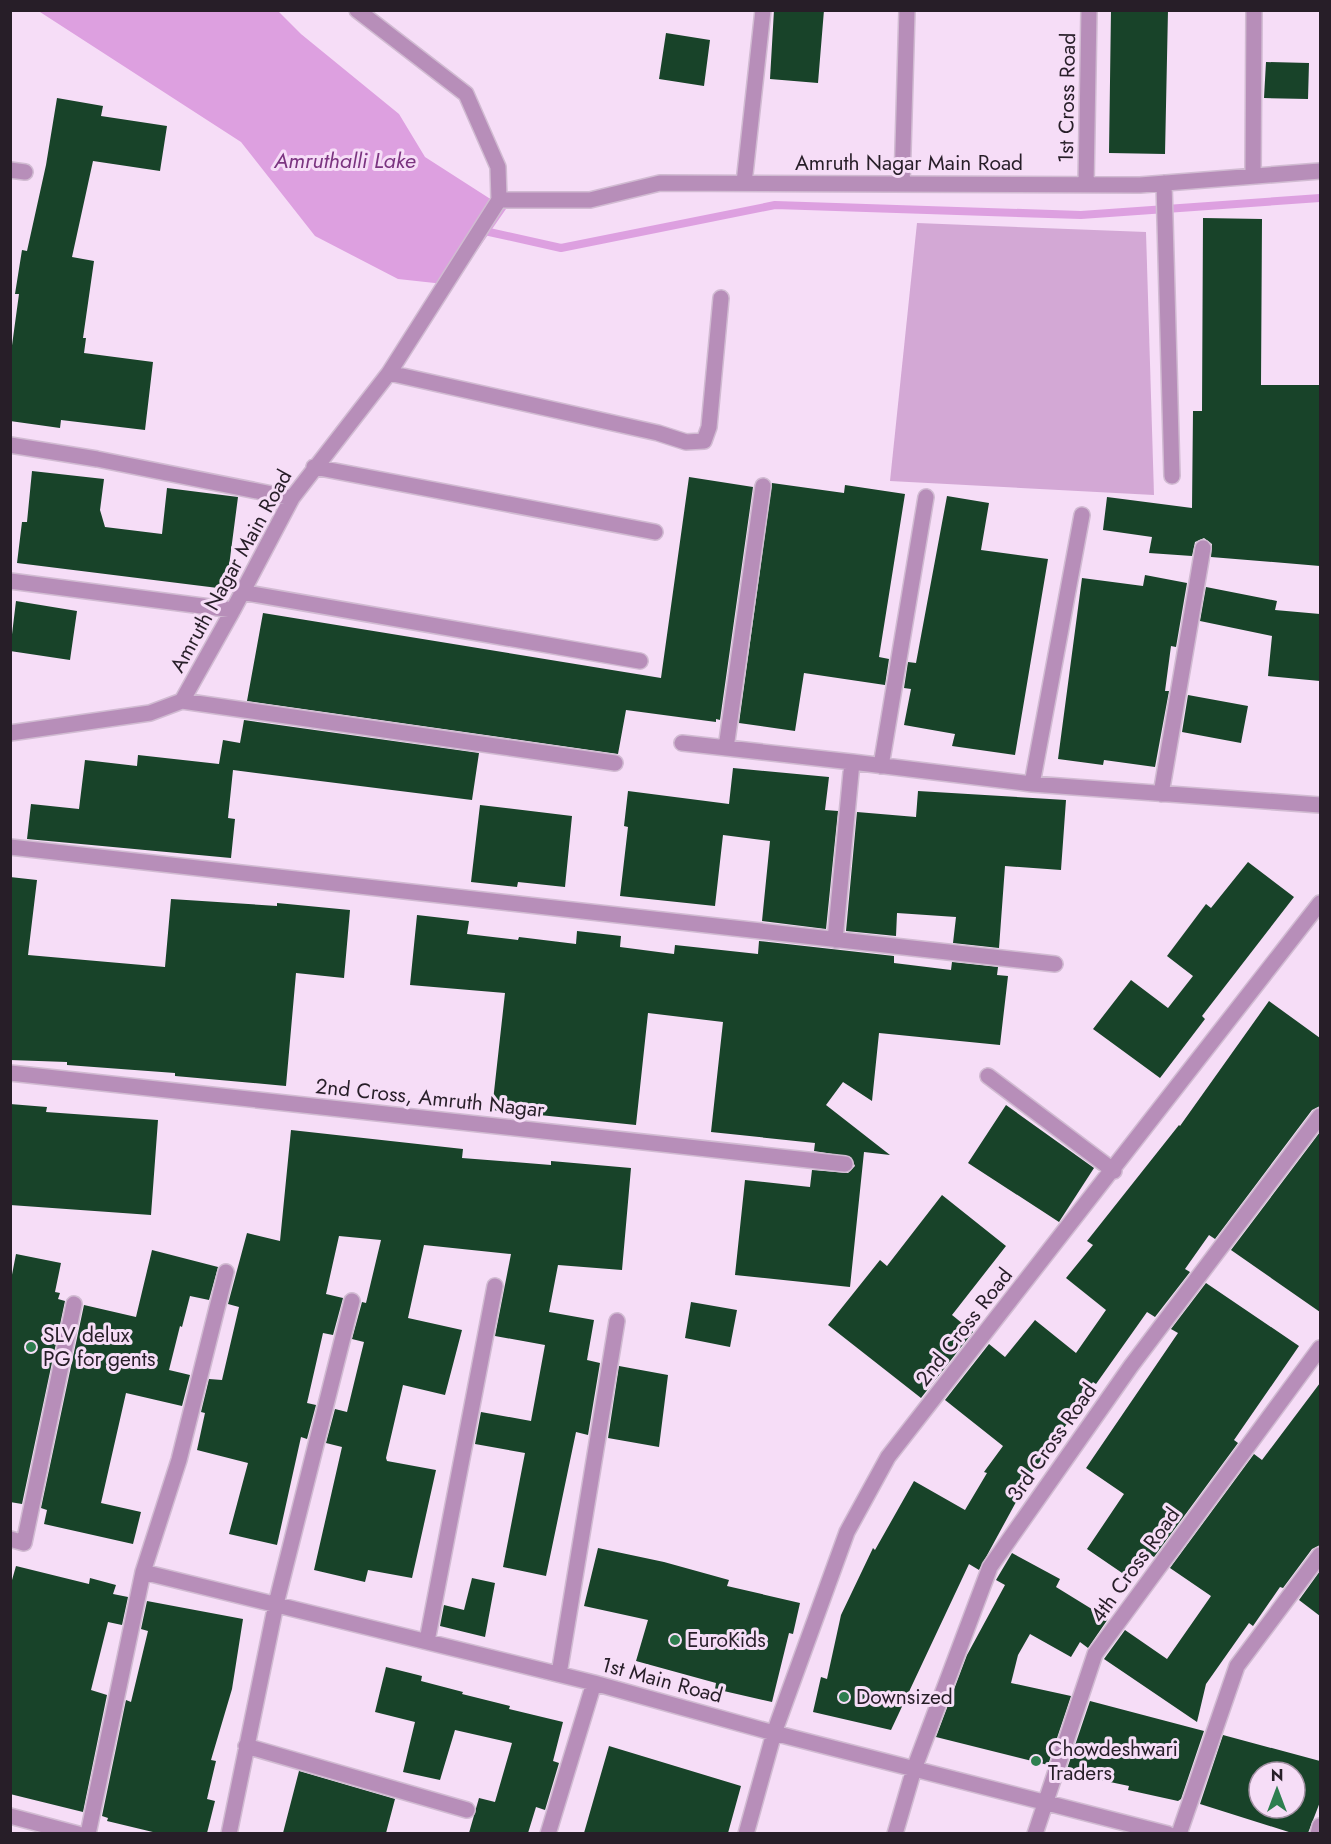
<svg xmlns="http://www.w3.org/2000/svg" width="1331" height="1844" font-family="Jost,sans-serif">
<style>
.green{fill:#d3a8d5}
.water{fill:#dda0e0}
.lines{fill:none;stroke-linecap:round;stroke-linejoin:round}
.stream{stroke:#dda0e0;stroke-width:8}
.building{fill:#184329;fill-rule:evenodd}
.minor-casing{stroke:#d1bbd2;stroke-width:18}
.minor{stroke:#b78eb9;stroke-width:15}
.poi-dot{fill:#2e7e4f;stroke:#f6ddf7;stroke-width:2}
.labels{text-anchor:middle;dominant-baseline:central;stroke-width:6;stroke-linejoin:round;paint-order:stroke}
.street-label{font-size:21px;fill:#271e28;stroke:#f6ddf7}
.poi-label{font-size:21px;fill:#271e28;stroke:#f6ddf7;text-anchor:start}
.water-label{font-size:22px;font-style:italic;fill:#7b3480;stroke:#f6ddf7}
</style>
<rect width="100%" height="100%" fill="#f6ddf7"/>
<path class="green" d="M917 223 1146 232 1154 495 890 481Z"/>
<path class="water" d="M30 11H278L301 34 399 114 425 157 506 209 453 285 398 279 315 236 241 142 40 12Z"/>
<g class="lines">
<path class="stream" d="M480 230 561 248 775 205 1081 215 1320 198"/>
</g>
<path class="building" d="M774 10H824L818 83 770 79Z
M1111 10H1168L1165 154 1109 153Z
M666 33 710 40 704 86 659 79Z
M1266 62 1309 63 1308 99 1264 98Z
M57 98 103 106 101 116 167 126 160 171 93 161 72 257 94 261 83 338H86L84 353 153 362 145 430 61 420 60 428 10 421V360L19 294H15L22 250 27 251 46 165Z
M1203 218 1262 219 1261 385H1320V566L1211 557 1212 544 1204 538 1195 542 1192 556 1149 553 1152 537 1103 530 1107 497 1192 508 1193 411H1202Z
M32 471 104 479 100 510 105 527 162 534 167 488 238 497 226 589 17 563 22 522H27Z
M689 477 753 487 720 720 716 719V722L626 710 618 754 247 701 263 613 661 678Z
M772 483 844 493 845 485 905 494 879 657 889 659 885 685 804 673 795 731 739 723Z
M947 496 989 503 981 550 1048 559 1015 755 952 746 955 734 904 725 911 689 904 688 908 662 916 663Z
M1145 575 1187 583 1176 647 1171 646 1165 691H1169L1155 767 1104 760 1103 765 1058 759 1082 578 1143 586Z
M1206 587 1277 601 1275 610 1320 614V681L1268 676 1272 636 1200 621Z
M16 601 77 611 70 660 10 651Z
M1188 695 1248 706 1241 743 1182 732Z
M244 720 479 753 472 800 233 770 228 818 235 819 231 858 27 839 31 804 79 809 85 760 137 766 138 755 219 764 223 740 240 743Z
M733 768 829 777 825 810 838 811 826 929 762 921 770 841 723 835 715 906 620 896 628 827 624 826 628 791 729 804Z
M918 791 1066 800 1061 870 1005 866 999 948 953 943 956 917 897 913 896 936 846 931 857 812 916 817Z
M480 805 572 816 565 887 518 882 517 887 471 882Z
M1248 862 1294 897 1202 1016 1205 1019 1160 1078 1093 1029 1131 980 1168 1008 1193 976 1167 956 1206 904 1211 908Z
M10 877 37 880 28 955 165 967 171 899 277 906V903L350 910 344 978 296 973 286 1086 175 1076V1073L67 1065V1062L10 1060Z
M417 915 469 921 467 934 518 940 519 937 576 944 577 931 621 936 620 947 674 954 675 945 758 954 759 941 894 956V963L951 970 952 962 998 967 997 975 1008 976 1000 1045 879 1033 872 1101 843 1082 826 1105 890 1155 864 1152 850 1287 735 1275 745 1180 810 1187 812 1170 848 1173 855 1166 851 1157 814 1151 815 1143 711 1132 723 1022 648 1013 636 1125 492 1110 505 993 410 985Z
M1269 1001 1320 1038V1106L1312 1110 1215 1239 1209 1235 1185 1269 1190 1272 1155 1317 1147 1312 1096 1384 1093 1382 1067 1419 1069 1421 1012 1500 1016 1502 979 1570 969 1564 891 1730 813 1712 821 1677 827 1679 841 1615 873 1548 875 1550 914 1481 965 1510 987 1473 984 1472 1003 1446 945 1400 989 1344 1005 1357 1035 1320 1076 1353 1106 1310 1066 1278 1093 1245 1087 1241 1179 1125 1180 1126Z
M10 1104 47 1107 46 1112 158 1120 151 1215 10 1205Z
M1006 1105 1094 1168 1059 1222 968 1163Z
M291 1130 463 1149 462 1158 551 1165V1161L631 1168 622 1270 558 1265 549 1312 594 1320 587 1360 600 1363 588 1435 576 1432 546 1576 503 1567 525 1453 475 1444 481 1412 531 1421 545 1345 495 1336 511 1254 424 1245 408 1318 462 1330 445 1395 403 1385 386 1458 387 1461 436 1470 412 1578 368 1570 365 1582 314 1570 342 1447 326 1443 335 1409 347 1412 364 1342 352 1339 362 1302 366 1303 381 1240 339 1236 326 1294 343 1298 333 1335 323 1333 307 1403 316 1405 307 1439 301 1437 277 1545 229 1534 248 1463 197 1450 205 1413 201 1412 209 1379 222 1380 239 1307 228 1304 247 1233 280 1241Z
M1320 1132V1312L1231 1250Z
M942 1195 1006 1246 952 1315 973 1332 921 1398 828 1325 880 1260 887 1266Z
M152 1250 218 1267 209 1300 190 1296 182 1327 180 1326 169 1370 190 1375 182 1406 126 1393 101 1503 141 1512 133 1544 44 1524 47 1510 41 1508 84 1305 136 1317Z
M16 1254 61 1263 55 1292 60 1293 58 1299 65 1301 22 1504 10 1502V1285Z
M1206 1283 1299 1346 1234 1440 1238 1443 1154 1557 1145 1551 1128 1577 1087 1549 1124 1494 1086 1468 1178 1333 1171 1329Z
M691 1302 737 1310 730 1347 685 1338Z
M619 1366 668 1375 659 1447 608 1438Z
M1320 1383V1545L1312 1549 1283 1588 1280 1587 1253 1626 1249 1623 1206 1684 1197 1722 1104 1659 1125 1630 1167 1659 1211 1596 1170 1568 1254 1454 1262 1460Z
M598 1548 664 1562 729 1580 727 1586 800 1603 793 1634 789 1633 772 1702 715 1689 716 1683 636 1661 648 1620 584 1606Z
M1012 1553 1060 1579 1056 1587 1108 1619 1088 1648 1080 1642 1071 1657 1030 1634 1018 1655 1011 1683 1071 1696 1048 1765 936 1737 967 1655 1005 1585 996 1580Z
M16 1566 89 1584 90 1578 116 1585 113 1594 128 1597 122 1625 108 1622 91 1690 107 1695 83 1812 10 1794V1587Z
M1320 1571V1616L1299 1600Z
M472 1578 495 1583 485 1637 440 1626 444 1605 464 1610Z
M147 1601 243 1619 232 1689 211 1760 216 1761 207 1799 215 1801 207 1833H157L107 1821 108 1818 102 1816 126 1700 131 1702 148 1631 141 1629Z
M386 1667 422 1676 421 1681 463 1692 462 1694 510 1706 509 1709 563 1722 553 1761 559 1763 545 1810 536 1807 528 1833H469L479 1798 495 1802 512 1743 455 1730 440 1780 403 1772 415 1722 375 1712Z
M1090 1701 1204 1731 1181 1799 1178 1801 1128 1790 1129 1786 1077 1775 1078 1771 1067 1769Z
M1223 1735 1320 1761V1802L1308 1833H1292L1200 1804ZM1259 1772H1295V1808H1259Z
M609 1746 741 1786 728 1833H584Z
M299 1771 395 1799 386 1833H283Z"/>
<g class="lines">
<g class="minor-casing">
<path id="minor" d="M10 170 25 172
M1253 176 1254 10
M744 183 763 10
M1164 183 1172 476
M902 184 907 10
M1086 185 1089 10
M499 200H590L660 183 1140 185 1320 171
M389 373 658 433 686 442 704 441 709 427 721 298
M10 445 97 459 292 498
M314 467 655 532
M10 581 233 610
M241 592 640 661
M182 701 615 763
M10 733 150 713 182 701 233 610 292 498 389 373 499 200 498 167 466 94 357 10
M682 743 852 762
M726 748 763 486
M881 766 926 497
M1032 784 1082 515
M1161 794 1203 548
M10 847 1055 964
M835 940 852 762 1032 784 1320 805
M10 1073 845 1164
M988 1076 1114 1171
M10 1539 24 1543 74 1304
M143 1572 594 1683 774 1733 1168 1834
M427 1641 495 1286
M559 1674 617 1321
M246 1746 467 1810
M10 1816 78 1834
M88 1834 143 1572 179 1460 226 1272
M229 1834 276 1604 352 1301
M548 1834 594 1683
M746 1834 774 1733 847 1532 888 1457 1320 903
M895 1834 914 1769 990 1567 1131 1366 1320 1116
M1035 1834 1095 1654 1320 1348
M1179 1834 1237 1666 1320 1555
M1318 1834 1320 1826"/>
</g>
<use href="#minor" class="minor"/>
</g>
<g class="poi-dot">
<circle cx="31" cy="1347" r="6"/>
<circle cx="675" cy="1640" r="6"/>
<circle cx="844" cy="1697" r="6"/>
<circle cx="1036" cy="1761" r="6"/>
</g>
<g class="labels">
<g class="street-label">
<text transform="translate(1067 98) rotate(-89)">1st Cross Road</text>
<text x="909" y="163">Amruth Nagar Main Road</text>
<text transform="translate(231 571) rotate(-61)">Amruth Nagar Main Road</text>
<text transform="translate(430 1098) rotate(6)">2nd Cross, Amruth Nagar</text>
<text transform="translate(964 1327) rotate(-52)">2nd Cross Road</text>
<text transform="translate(1052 1442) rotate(-55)">3rd Cross Road</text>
<text transform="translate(1135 1565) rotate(-54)">4th Cross Road</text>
<text transform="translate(662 1680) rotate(15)">1st Main Road</text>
</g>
<g class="poi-label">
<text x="43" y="1335">SLV delux<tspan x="43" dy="24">PG for gents</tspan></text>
<text x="687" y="1640">EuroKids</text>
<text x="856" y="1697">Downsized</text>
<text x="1048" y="1749">Chowdeshwari<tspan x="1048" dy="24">Traders</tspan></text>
</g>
<g class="water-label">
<text x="345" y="160">Amruthalli Lake</text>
</g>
</g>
<rect width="1331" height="1844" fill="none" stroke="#271e28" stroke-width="24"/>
<g transform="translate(1277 1790)"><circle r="28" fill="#f6ddf7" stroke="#a391a4" stroke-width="1.5"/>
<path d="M0-4.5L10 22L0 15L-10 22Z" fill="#2e7e4f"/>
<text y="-9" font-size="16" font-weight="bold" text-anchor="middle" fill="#271e28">N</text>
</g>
</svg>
